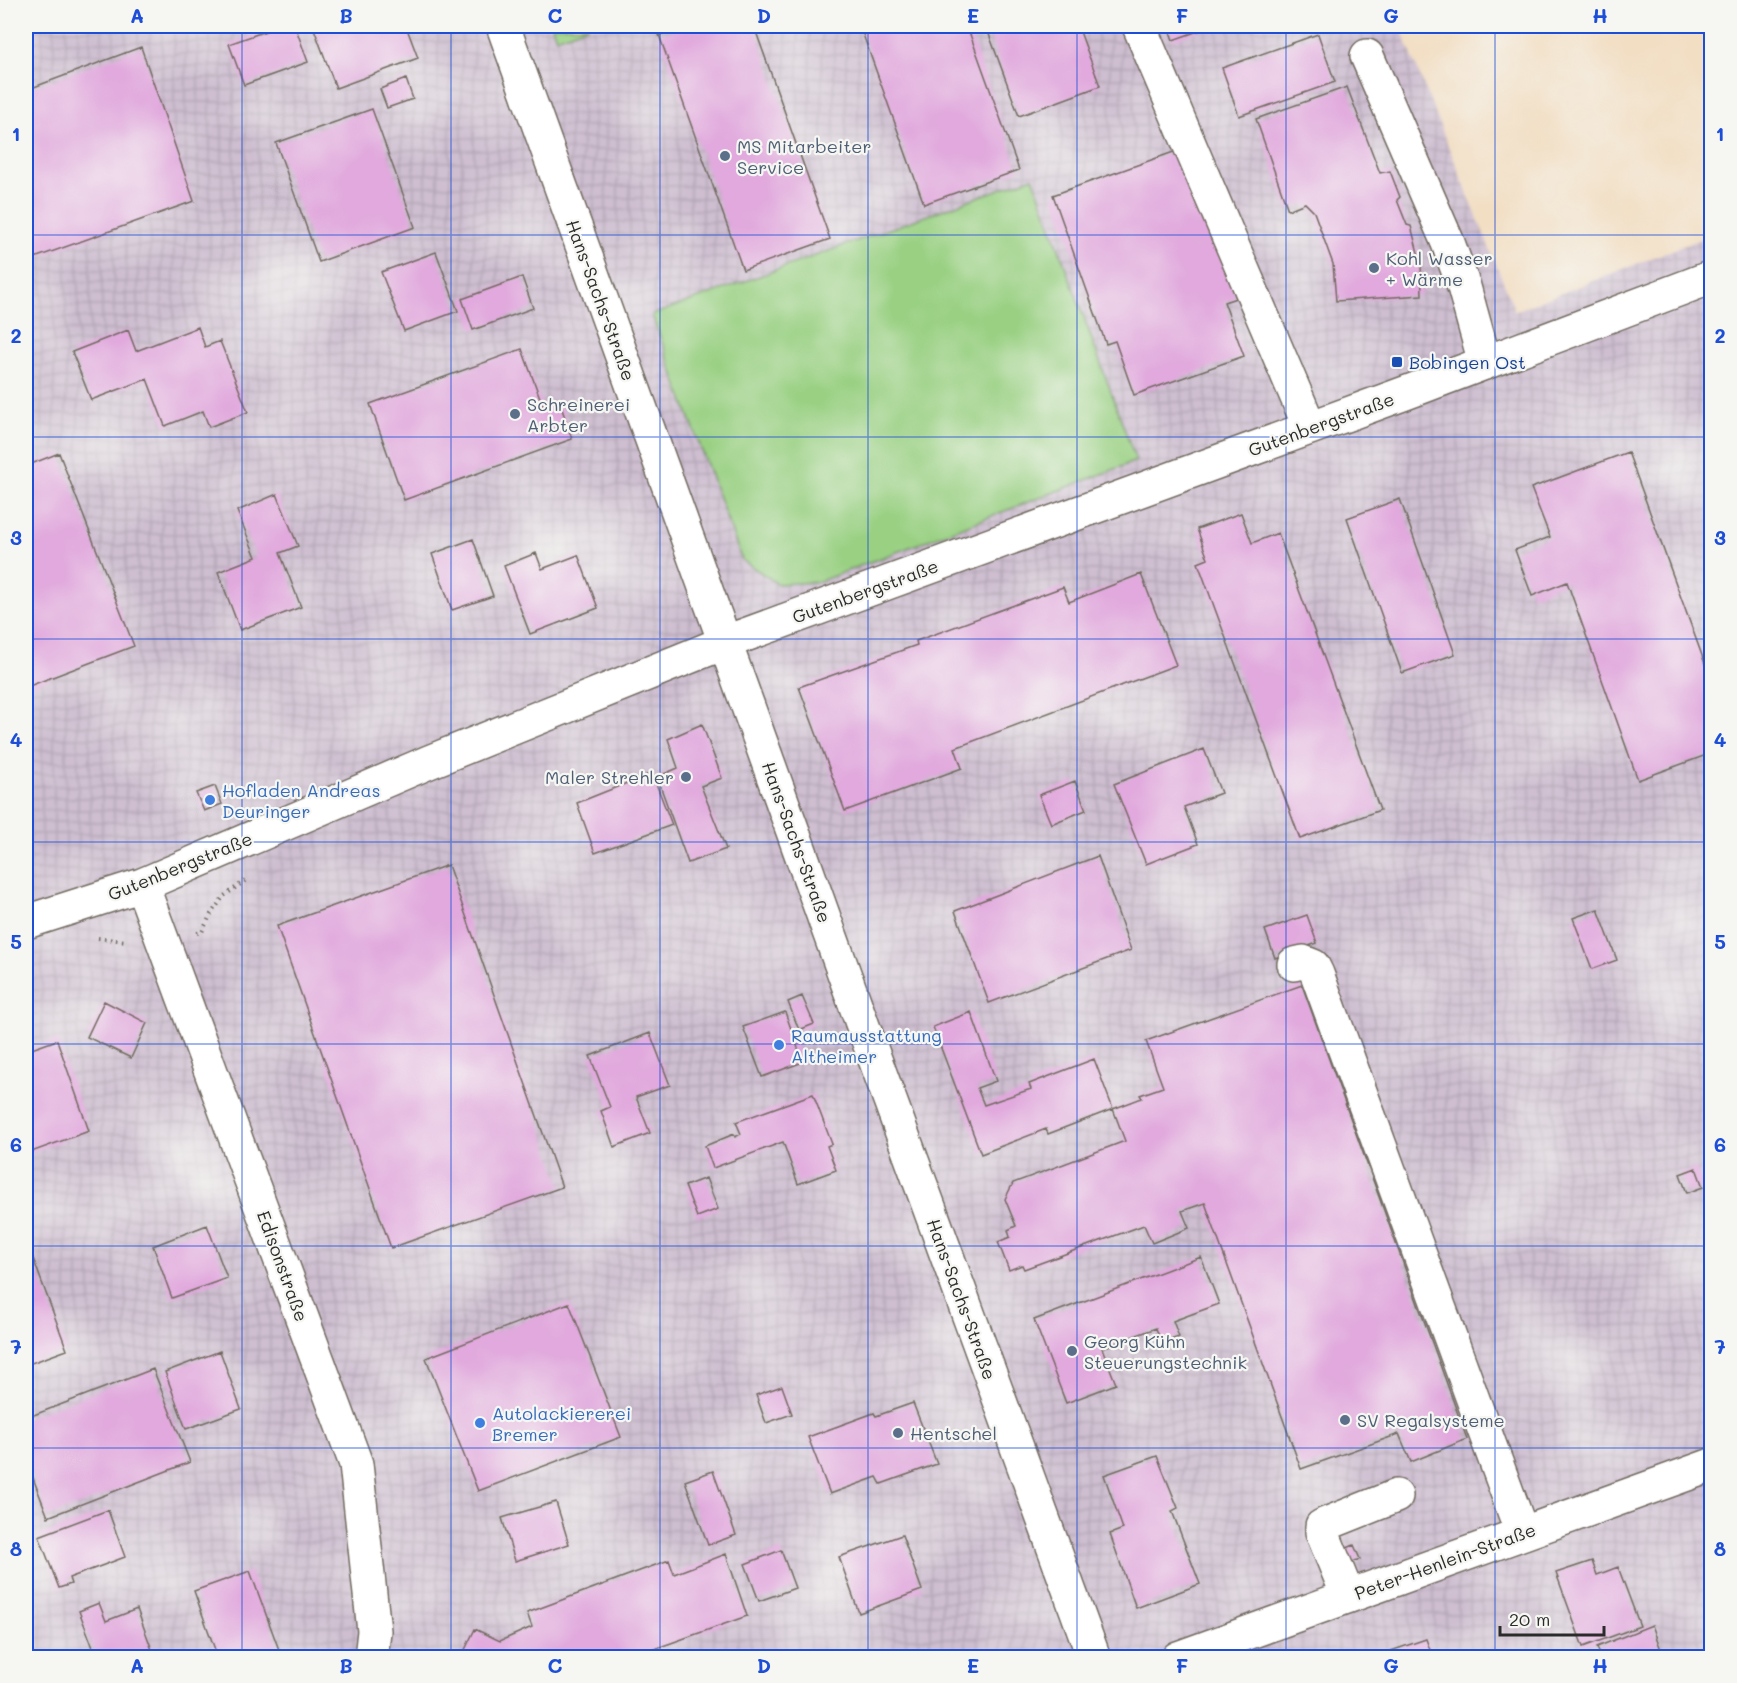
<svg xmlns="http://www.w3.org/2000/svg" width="1737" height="1683" font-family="Mali,sans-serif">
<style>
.industrial{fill:url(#industrial-grid)}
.green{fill:#99d082;stroke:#627e56;stroke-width:1.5}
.building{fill:#e1a9dd}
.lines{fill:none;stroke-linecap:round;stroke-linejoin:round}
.minor-casing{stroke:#716a60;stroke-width:36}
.path{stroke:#716a60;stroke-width:4;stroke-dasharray:1.5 4.5;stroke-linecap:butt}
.minor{stroke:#fff;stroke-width:33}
.grid{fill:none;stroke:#1d4ed8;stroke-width:1.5;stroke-opacity:0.55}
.service-dot{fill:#5c6f8a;stroke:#f6f6f2;stroke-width:2}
.transit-dot{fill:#1a4fb4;stroke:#f6f6f2;stroke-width:2}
.shop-dot{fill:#3f7fe0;stroke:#f6f6f2;stroke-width:2}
.labels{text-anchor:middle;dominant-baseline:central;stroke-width:4.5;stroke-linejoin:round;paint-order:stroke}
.service-label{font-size:18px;fill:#4e5e75;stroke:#f6f6f2;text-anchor:start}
.street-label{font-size:18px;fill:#2b2b2b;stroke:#f6f6f2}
.transit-label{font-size:18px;fill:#164399;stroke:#f6f6f2;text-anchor:start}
.shop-label{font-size:18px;fill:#366cbe;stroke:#f6f6f2;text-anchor:start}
.neatline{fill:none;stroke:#1d4ed8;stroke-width:2}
.grid-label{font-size:20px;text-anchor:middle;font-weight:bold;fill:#1d4ed8}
</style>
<defs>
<pattern id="industrial-grid" width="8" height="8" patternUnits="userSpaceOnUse" patternTransform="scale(1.5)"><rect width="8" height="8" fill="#cebed0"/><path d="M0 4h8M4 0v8" fill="none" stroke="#b1a3b3"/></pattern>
</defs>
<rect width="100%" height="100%" fill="#f6f6f2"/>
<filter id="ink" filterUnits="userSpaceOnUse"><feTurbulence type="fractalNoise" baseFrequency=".0167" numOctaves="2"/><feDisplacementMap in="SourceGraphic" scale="12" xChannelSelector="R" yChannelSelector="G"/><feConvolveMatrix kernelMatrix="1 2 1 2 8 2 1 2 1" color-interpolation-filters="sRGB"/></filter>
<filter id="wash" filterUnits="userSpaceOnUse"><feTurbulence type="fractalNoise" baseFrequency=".008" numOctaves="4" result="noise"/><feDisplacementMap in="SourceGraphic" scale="24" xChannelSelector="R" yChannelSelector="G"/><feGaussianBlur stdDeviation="1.35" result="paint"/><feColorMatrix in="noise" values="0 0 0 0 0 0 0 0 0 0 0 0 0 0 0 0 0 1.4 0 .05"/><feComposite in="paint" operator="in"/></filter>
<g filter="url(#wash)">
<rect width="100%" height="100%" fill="#f2dec3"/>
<path class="industrial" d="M26 26H552L556 38 589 26H1400L1515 311 1711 235V1657L26 1658Z"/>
<path class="green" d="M552 26H589L556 38Z
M1033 177 1136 461 818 582 778 584 742 560 652 315Z"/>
<g id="blocks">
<path class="building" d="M280 26H295L308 62 244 85 229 44Z
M313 26H406L418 58 336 88Z
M686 26H754L830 239 743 270 659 35Z
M860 26H967L1019 170 924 204Z
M986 26H1078L1100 86 1019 116Z
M1168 26H1212L1173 40Z
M1318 34 1335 82 1239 116 1222 68Z
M141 47 194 201 26 261V90Z
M406 79 413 99 387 108 380 89Z
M1347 87 1380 173 1390 171 1400 197 1397 200 1407 225 1411 226 1421 264 1422 295 1336 301 1333 264 1314 212 1305 203 1288 210 1256 119Z
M372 109 415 227 319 262 276 143Z
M1182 149 1236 298 1224 302 1244 356 1134 395 1115 341 1106 344 1053 195Z
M436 252 458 311 404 331 381 272Z
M522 277 533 308 473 330 462 299Z
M198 327 205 347 220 341 248 412 209 427 203 411 165 426 147 379 91 400 72 352 128 330 136 351Z
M522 349 543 406 559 400 572 439 404 500 370 404Z
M1628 452 1712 683V753L1638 780 1567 582 1532 596 1515 550 1550 537 1531 488Z
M59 453 134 646 29 686 26 678V466Z
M277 494 298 546 280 553 301 607 240 630 218 572 256 557 237 511Z
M1400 499 1455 654 1402 673 1347 518Z
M1241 513 1252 543 1278 533 1380 810 1300 839 1198 563 1208 559 1197 529Z
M473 539 493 596 452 610 432 554Z
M536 553 542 569 578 555 598 608 530 634 504 566Z
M1141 574 1176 665 955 748 962 768 845 811 799 687 917 645 916 641 1063 587 1069 602Z
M702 724 722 778 701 786 726 849 688 863 657 777 678 768 668 739Z
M1204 749 1221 793 1184 807 1198 844 1146 864 1114 784Z
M652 773 672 825 595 853 577 803Z
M1075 781 1086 810 1051 824 1039 795Z
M215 786 222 804 204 811 196 793Z
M1098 856 1131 950 989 1003 955 911Z
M448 865 562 1187 391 1248 277 926Z
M1598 909 1617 960 1592 969 1573 918Z
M1307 915 1317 943 1275 958 1265 930Z
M1302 985 1467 1439 1411 1462 1399 1434 1301 1469 1205 1203 1182 1211 1189 1228 1152 1243 1144 1225 1024 1269 1022 1265 1009 1270 998 1242 1010 1237 1008 1230 1016 1226 1005 1199 1013 1183 1125 1141 1113 1109 1142 1098 1140 1095 1163 1087 1146 1041Z
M802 996 814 1024 799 1030 788 1002Z
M104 1001 147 1023 131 1058 87 1037Z
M785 1012 803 1062 762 1077 743 1027Z
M971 1012 996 1081 977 1088 984 1105 1031 1089 1029 1084 1094 1059 1113 1109 1048 1134 1046 1129 981 1154 933 1027Z
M650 1033 670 1085 636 1097 650 1133 614 1147 601 1111 610 1107 590 1056Z
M57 1040 89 1131 26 1154V1051Z
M813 1094 832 1144 827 1146 836 1170 798 1184 783 1142 713 1168 705 1146 734 1134 735 1137 741 1134 736 1122Z
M1696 1168 1703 1187 1687 1193 1680 1174Z
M706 1178 718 1209 697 1217 685 1186Z
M207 1225 227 1278 172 1298 153 1246Z
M27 1242 67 1350 26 1365V1243Z
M1201 1257 1219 1304 1173 1321 1179 1337 1161 1343 1156 1328 1102 1348 1116 1384 1066 1403 1034 1320Z
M569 1303 621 1437 478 1491 426 1358Z
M220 1351 241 1409 186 1429 165 1372Z
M153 1369 190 1462 48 1517 26 1460V1418Z
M782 1386 792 1414 766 1423 756 1395Z
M913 1403 937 1464 881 1484 877 1477 830 1494 808 1437 874 1413 876 1416Z
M1157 1456 1178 1508 1172 1511 1200 1584 1136 1608 1110 1534 1123 1529 1104 1475Z
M713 1471 736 1535 708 1545 685 1481Z
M556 1502 569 1544 515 1561 502 1518Z
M108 1510 125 1557 69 1578 71 1584 59 1588 39 1536Z
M902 1535 922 1590 859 1613 839 1557Z
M1354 1545 1360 1559 1345 1565 1340 1551Z
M781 1550 795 1588 759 1601 745 1564Z
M726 1554 747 1616 629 1658H461L475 1629 500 1641 532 1627 527 1613 669 1560 674 1574Z
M1592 1561 1597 1575 1618 1567 1640 1626 1583 1647 1556 1573Z
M250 1571 282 1658H218L194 1591Z
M99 1603 106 1621 137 1609 155 1658H97L79 1611Z
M1652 1625 1664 1658H1601L1597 1647Z
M1426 1639 1433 1658H1373V1657Z"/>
</g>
</g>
<g filter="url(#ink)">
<use href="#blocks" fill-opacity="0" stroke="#716a60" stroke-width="1.5"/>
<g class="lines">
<g class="minor-casing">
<path id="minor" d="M503 26 872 1051 1094 1658
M1139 26 1310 428
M1367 56 1448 243 1464 287 1485 363
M142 885 356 1464 374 1631 371 1658
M26 922 142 885 429 762 726 642 1408 392 1712 277
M1294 964 1303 962 1313 966 1317 974 1522 1533
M1348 1596 1322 1532V1526L1326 1524 1396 1496
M1178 1658 1712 1465"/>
</g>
<path class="path" d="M197 933 202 932 211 914 224 896 245 881
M98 938 126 941"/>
<use href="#minor" class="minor"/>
</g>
</g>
<path class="grid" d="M242 26V1658M451 26V1658M660 26V1658M868 26V1658M1077 26V1658M1286 26V1658M1495 26V1658M26 235H1712M26 437H1712M26 639H1712M26 842H1712M26 1044H1712M26 1246H1712M26 1448H1712"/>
<g class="service-dot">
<circle cx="725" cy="156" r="6"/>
<circle cx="1374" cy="268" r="6"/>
<circle cx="515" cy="414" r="6"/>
<circle cx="686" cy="777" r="6"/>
<circle cx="1072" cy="1351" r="6"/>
<circle cx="1345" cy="1420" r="6"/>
<circle cx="898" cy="1433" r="6"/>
</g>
<rect class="transit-dot" x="1391" y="356" width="12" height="12" rx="3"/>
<g class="shop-dot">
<circle cx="210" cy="800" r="6"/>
<circle cx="779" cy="1045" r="6"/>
<circle cx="480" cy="1423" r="6"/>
</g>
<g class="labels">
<g class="service-label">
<text x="737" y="146">MS Mitarbeiter<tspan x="737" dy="21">Service</tspan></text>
<text x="1386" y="258">Kohl Wasser<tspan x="1386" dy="21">+ Wärme</tspan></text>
<text x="527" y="404">Schreinerei<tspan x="527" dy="21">Arbter</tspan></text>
<text x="674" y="777" text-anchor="end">Maler Strehler</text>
<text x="1084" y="1341">Georg Kühn<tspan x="1084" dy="21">Steuerungstechnik</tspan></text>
<text x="1357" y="1420">SV Regalsysteme</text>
<text x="910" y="1433">Hentschel</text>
</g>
<g class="street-label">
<text transform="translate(601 300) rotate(70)">Hans-Sachs-Straße</text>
<text transform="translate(1321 424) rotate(-20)">Gutenbergstraße</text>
<text transform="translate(865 591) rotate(-20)">Gutenbergstraße</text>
<text transform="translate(797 842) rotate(70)">Hans-Sachs-Straße</text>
<text transform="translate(180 866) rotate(-22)">Gutenbergstraße</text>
<text transform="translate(283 1266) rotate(70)">Edisonstraße</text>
<text transform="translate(962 1299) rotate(70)">Hans-Sachs-Straße</text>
<text transform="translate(1445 1561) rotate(-20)">Peter-Henlein-Straße</text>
</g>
<g class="transit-label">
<text x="1409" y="362">Bobingen Ost</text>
</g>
<g class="shop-label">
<text x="222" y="790">Hofladen Andreas<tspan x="222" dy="21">Deuringer</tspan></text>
<text x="791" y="1035">Raumausstattung<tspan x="791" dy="21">Altheimer</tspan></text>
<text x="492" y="1413">Autolackiererei<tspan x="492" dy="21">Bremer</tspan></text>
</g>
</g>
<rect width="1737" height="1683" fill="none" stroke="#f6f6f2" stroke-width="66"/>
<path d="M1500 1626v9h104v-9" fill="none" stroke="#2b2b2b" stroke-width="3"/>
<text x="1509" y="1626" font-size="18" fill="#2b2b2b" stroke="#f6f6f2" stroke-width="4.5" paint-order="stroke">20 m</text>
<rect x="33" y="33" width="1671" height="1617" class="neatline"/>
<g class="grid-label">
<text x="137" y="23">A</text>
<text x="346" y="23">B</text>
<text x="555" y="23">C</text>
<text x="764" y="23">D</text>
<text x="973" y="23">E</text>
<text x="1182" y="23">F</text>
<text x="1391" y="23">G</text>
<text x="1600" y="23">H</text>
<text x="16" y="141">1</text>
<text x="1720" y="141">1</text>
<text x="16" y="343">2</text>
<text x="1720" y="343">2</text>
<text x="16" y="545">3</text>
<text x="1720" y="545">3</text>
<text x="16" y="747">4</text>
<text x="1720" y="747">4</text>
<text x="16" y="949">5</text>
<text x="1720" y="949">5</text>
<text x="16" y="1152">6</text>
<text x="1720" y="1152">6</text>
<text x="16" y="1354">7</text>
<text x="1720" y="1354">7</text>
<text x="16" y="1556">8</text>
<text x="1720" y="1556">8</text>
<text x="137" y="1673">A</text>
<text x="346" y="1673">B</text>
<text x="555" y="1673">C</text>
<text x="764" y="1673">D</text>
<text x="973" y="1673">E</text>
<text x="1182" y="1673">F</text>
<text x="1391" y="1673">G</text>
<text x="1600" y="1673">H</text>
</g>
</svg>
